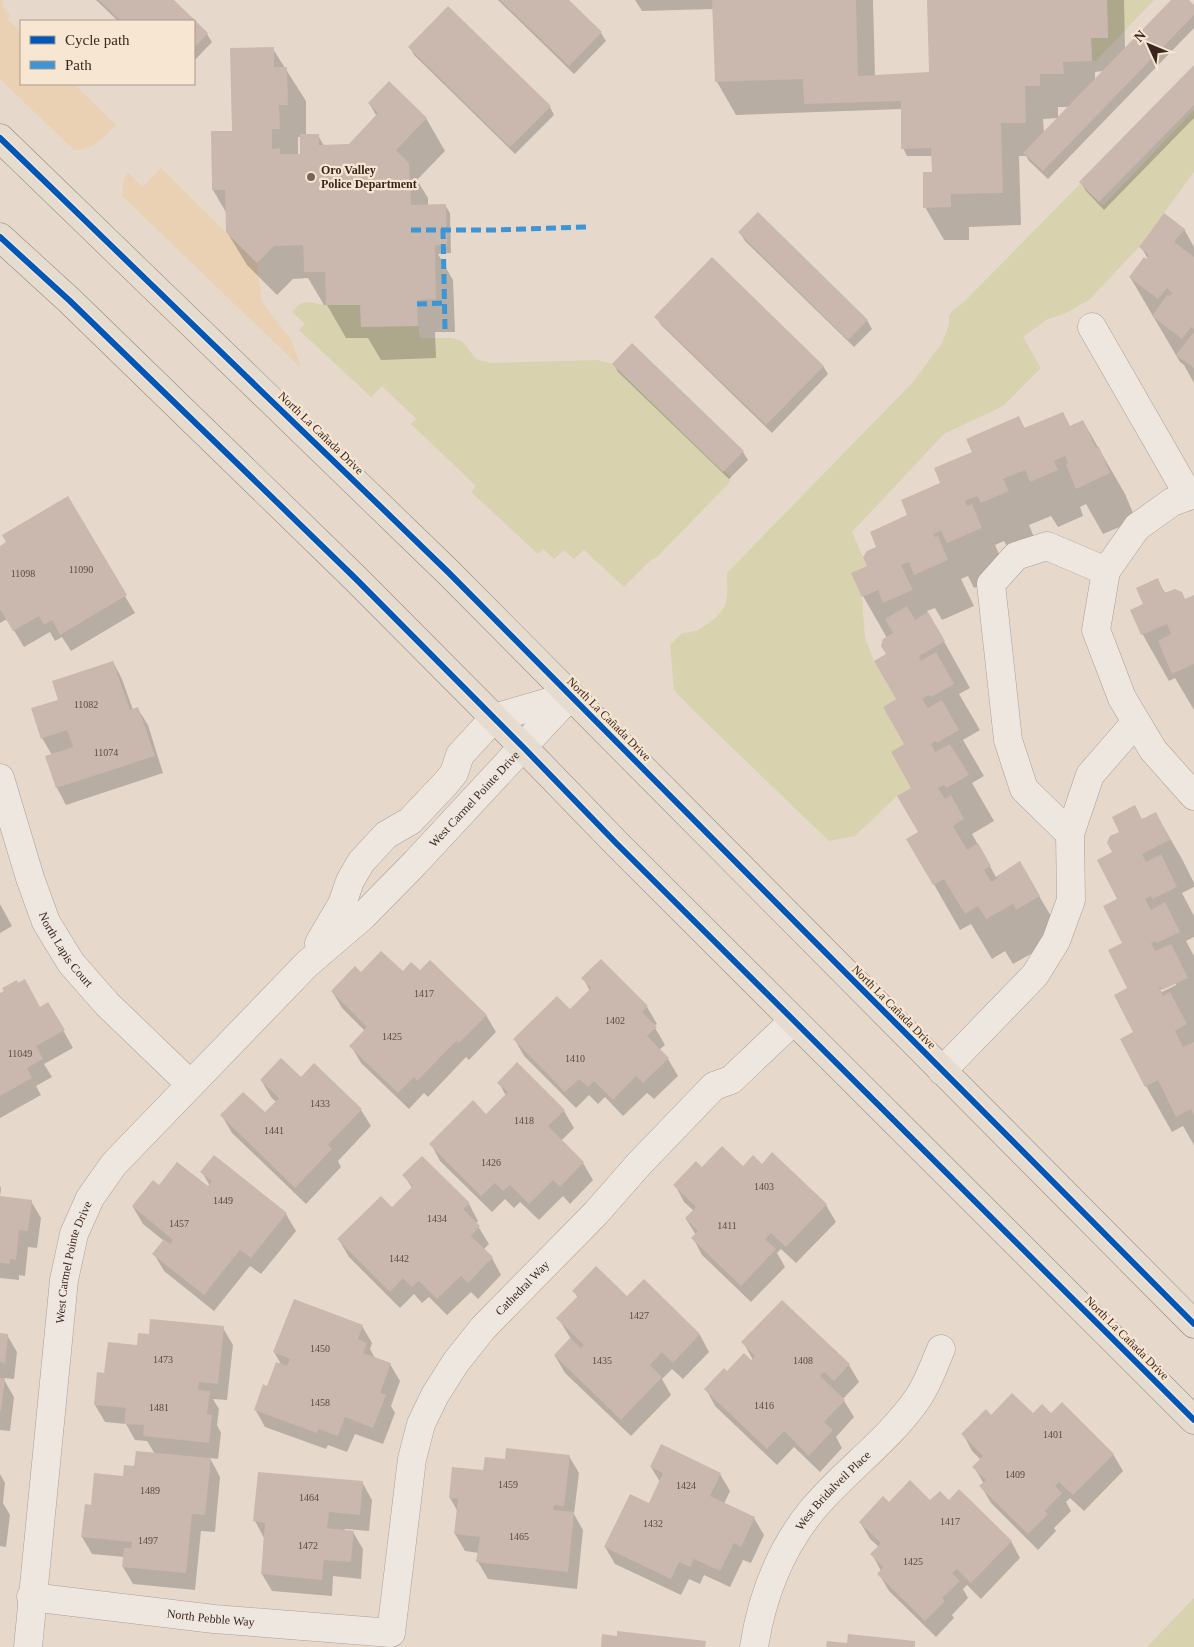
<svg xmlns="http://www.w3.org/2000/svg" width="1194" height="1647" font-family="'Times New Roman',serif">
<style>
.green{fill:#d9d2ae}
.sand{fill:#ead1b3}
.shadow{fill:#0003;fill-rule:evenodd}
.building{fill:#cab7ad}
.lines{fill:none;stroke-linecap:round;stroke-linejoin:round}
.street-casing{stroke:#ab9f96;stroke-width:29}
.primary-casing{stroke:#91857c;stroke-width:29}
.street{stroke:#eee7df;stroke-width:28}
.primary{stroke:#e6dbcf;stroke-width:28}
.quiet{stroke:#3e95d5;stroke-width:5;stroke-dasharray:10 5;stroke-linecap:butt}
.cycleway-casing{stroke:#f7e6d2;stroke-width:9}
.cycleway{stroke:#0057b8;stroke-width:6}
.poi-dot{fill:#76655a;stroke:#f7e6d2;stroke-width:2}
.labels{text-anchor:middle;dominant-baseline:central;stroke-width:4.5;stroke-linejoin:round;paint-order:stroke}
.number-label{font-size:10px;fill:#5e4a41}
.poi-label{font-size:12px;font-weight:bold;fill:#3a261d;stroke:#f7e6d2;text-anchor:start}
.street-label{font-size:12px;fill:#3a261d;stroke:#f7e6d2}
</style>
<rect width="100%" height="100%" fill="#e6d9cc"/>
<path class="green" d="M1107 0H1154L1096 61H1092L1091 38H1108Z
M1194 110V172L1139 247 1089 300 1066 313 1046 320 1023 337 1041 368 1003 406 944 434 852 532 867 566 862 597 865 638 874 661 896 699 883 707 904 744 891 752 911 788 897 796 855 836 829 841 694 711 674 690 670 645 682 633C696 632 699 630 710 622 731 606 727 597 727 573L913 382 942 343 949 325V316L953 310 963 303 1080 184 1103 206Z
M306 302 326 305H360L361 327 418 326 420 338H452L462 341 476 359 490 363 598 360 613 364 731 477 729 483 657 557 651 560 624 587 584 550 574 559 564 550 554 559 543 549 538 554 471 492 476 486 411 424 416 419 382 386 371 397 299 330 305 324 292 312 298 305Z
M1194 1598V1647H1147Z"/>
<path class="sand" d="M0 0H4L2 6 10 15 7 19 21 32V84H74L116 125C105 136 91 152 74 150L0 79Z
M161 168 257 263 262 302 292 341 301 368 121 195C125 187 121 180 128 173L143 187Z"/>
<path class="shadow" d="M96 0H172L207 34 212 42 194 61V21H118Z
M498 0H567L601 33 606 41 574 74Z
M635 0H873L875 76 930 73 928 0H1124L1125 49 1172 0H1187L1194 7V28L1048 179 1029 161 1026 156H1019L1021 225 969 227V240H944L925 207 933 173V156H907L903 148 902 109 736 115 717 82 714 9 642 11ZM1103 71 1095 80V72ZM1058 107H1069L1058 118ZM1058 118 1044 133 1043 119Z
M410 47 550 107 554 115 515 154 414 55Z
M273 49 306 101V135H318L324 146 350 145 377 117 369 103 426 118 445 151 417 180 428 198V206L445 205 450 213 451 253 438 254 453 280 455 332H435L436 358 381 360 368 338H346L327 305H324L308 278 293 279 277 295 247 265 227 232V214L213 190 233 132ZM298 137H301V156H298Z
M1194 67V118L1104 210 1086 191 1081 183Z
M1184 229 1194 247V383L1184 365 1180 362 1130 277 1148 259 1141 247Z
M740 233 867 320 872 329 854 347 745 241Z
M656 317 823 366 828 374 772 433 661 325Z
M614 364 743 452 748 460 729 479 618 372Z
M1063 413 1070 427 1083 421 1125 494 1136 520 1103 534 1086 504 1080 507 1083 516 1058 527 1051 516 1029 525 1034 537 1008 548 1004 541 995 545 1008 574 974 588 968 576 961 579 974 606 942 620 935 608 927 611 970 688 959 694 980 730 963 740 984 776 972 783 994 821 972 834 996 877 1020 863 1066 942 1040 949 1013 964 1005 951 992 959 971 924 960 930 908 839 919 832 905 744 888 655 887 638 863 596 869 567 878 547 974 453 1019 418 1025 429Z
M67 498 135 613 71 651 62 637 55 641 50 632 24 647 7 619 0 623V547Z
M1157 580 1166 594 1186 601 1194 597V710L1175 678 1169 681 1143 635 1132 610 1144 605Z
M113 662 122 679 133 710 138 709 148 725 163 773 66 805 57 788 47 757 52 755 42 738 60 700Z
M1156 814 1182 859 1194 883V887L1182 893 1194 916V937L1186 941 1194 956V1145L1183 1126 1172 1132 1146 1086 1135 1032 1129 988 1114 853 1142 820ZM1176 982V985L1162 992 1160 990Z
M0 904 12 926 0 933Z
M420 972 486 1015 496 1032 469 1060 466 1057 428 1097 424 1093 409 1109 361 1063 351 1046 365 1031 342 1008 332 991 403 973Z
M583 978 647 1007 657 1024 654 1026 665 1045 659 1050 668 1059 678 1076 654 1099 647 1093 623 1116 605 1097 598 1104 589 1095 576 1108 524 1056 515 1040 570 1011 590 991Z
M0 993 40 1008 48 1003 73 1048 44 1064 52 1077 36 1086 41 1095 0 1118Z
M301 1079 361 1110 371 1126 338 1161 341 1167 306 1204 232 1133 222 1116 265 1114 276 1102 271 1097 261 1080Z
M499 1083 564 1111 574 1128 561 1141 583 1163 593 1180 570 1204 563 1196 539 1220 520 1202 514 1208 505 1199 492 1212 440 1161 431 1144 486 1116 506 1096Z
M772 1154 826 1205 836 1222 796 1263 781 1249 777 1253 785 1267 751 1302 702 1255 693 1238 696 1235 686 1219 694 1211 684 1202 675 1185 702 1168 762 1165Z
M202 1172 286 1214 296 1231 261 1274 250 1266 214 1311 164 1271 154 1254 164 1241 143 1224 133 1207 159 1187 208 1188 210 1186Z
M404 1175 469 1204 478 1221 476 1223 489 1244 483 1250 492 1258 501 1275 478 1299 471 1292 447 1315 429 1297 422 1303 414 1294 400 1308 349 1257 339 1240 392 1208 412 1188Z
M0 1186 1 1188 0 1197 31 1201 41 1218 37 1248 28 1247 25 1276 19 1275V1280L0 1278Z
M644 1281 700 1335 709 1352 683 1379 672 1369 662 1379 671 1395 631 1436 565 1373 555 1356 571 1339 558 1318 578 1298 574 1291 627 1298Z
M782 1301 849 1365 859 1382 843 1399 854 1417 836 1437 842 1448 820 1472 794 1447 777 1465 715 1406 706 1389 727 1373 753 1360 743 1342Z
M362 1326 372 1343 370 1349 375 1358 390 1364 400 1381 391 1406 395 1413 383 1444 355 1434 347 1452 328 1445 326 1449 265 1427 255 1409 282 1366 274 1352Z
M223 1328 233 1345 227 1400 213 1399 219 1409 217 1425 221 1433 218 1459 210 1458 220 1477 215 1532 201 1531 195 1590 133 1584 123 1567 124 1557 92 1554 82 1537 92 1506 135 1467 155 1454 147 1441 135 1440 126 1424 105 1422 95 1405 105 1375 150 1335Z
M0 1334 7 1335 17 1352 14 1379 3 1378 14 1397 10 1431 0 1430Z
M1051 1415 1113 1454 1123 1471 1084 1511 1070 1498 1066 1502 1071 1511 1054 1528 1056 1531 1038 1550 991 1503 981 1486 984 1484 974 1467 981 1460 972 1451 963 1434 992 1417Z
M569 1456 579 1473 574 1514 583 1530 577 1589 488 1579 478 1562 479 1553 465 1551 455 1534 458 1512 450 1498 484 1472 506 1460Z
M651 1467 720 1474 730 1491 724 1504 754 1518 764 1535 751 1563 743 1560 730 1587 704 1575 700 1584 689 1579 681 1595 615 1564 605 1547 649 1504 660 1482Z
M0 1474 5 1483 3 1503 10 1515 6 1547 0 1546Z
M362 1482 372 1500 369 1531 345 1529 344 1531 353 1532 363 1549 361 1579 333 1576 332 1596 272 1591 262 1574 264 1538 255 1521Z
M949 1502 1011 1541 1020 1558 981 1599 967 1585 963 1589 968 1598 952 1615 954 1618 936 1637 889 1591 879 1574 881 1571 872 1554 879 1547 870 1539 860 1522 889 1504Z"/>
<path class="building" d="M99 0H174L208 33 194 48V21H121Z
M500 0H569L602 32 569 66Z
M712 0H856L858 76 929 72 927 0H1107L1108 38H1091L1092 61 1063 62 1064 74H1040V86H1025L1026 123H1001L1003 193 951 194V207L923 208V172H932L931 148 901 149V101L804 104 803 79 715 82Z
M1171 0H1189L1194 5V15L1043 171 1023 153Z
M448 6 551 106 510 147 408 47Z
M274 47V67H287L288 105H279L280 129H272V149L280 148V154H300V134H319V145L349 144 378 113 368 103 389 81 427 118 396 150 409 163 411 205 446 204 447 246 435 245 436 299 417 300 418 326 361 327 360 305H326L325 272H304L303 245 274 246 257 263 226 232 225 190H212L211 131H232L230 48Z
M1194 65V105L1099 202 1079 182Z
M758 212 868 320 848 340 738 232Z
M1164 213 1185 229 1174 242 1194 257V329L1191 327 1182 339 1152 316 1167 295 1170 296 1172 293 1167 288 1158 299 1129 277 1144 257 1146 259 1149 255 1139 247Z
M712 257 824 366 766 425 654 317Z
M1193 333 1194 334V368L1176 355Z
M632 343 744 451 723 472 612 364Z
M1063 412 1070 426 1083 420 1096 448 1099 447 1110 473 1076 489 1066 465 1068 463 1065 456 1054 461 1058 470 1030 482 1025 470 1003 479 1009 491 981 503 977 496 965 501 967 506 972 504 982 528 947 543 941 531 933 534 935 537 938 536 948 560 914 575 909 562 901 565 913 590 883 603 878 590 862 597 851 573 867 566 863 557 867 551 876 547 870 532 907 515 901 500 940 483 934 468 972 452 966 439 1019 416 1024 428Z
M68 496 127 595 60 635 52 620 44 625 39 616 13 631 0 609V546L6 542 2 535Z
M1158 578 1164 593 1175 589 1182 592 1185 599 1194 595V664L1172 674 1158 641 1171 634 1167 624 1141 635 1130 610 1143 604 1136 588Z
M907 606 915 620 928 612 945 641 919 656 921 661 936 652 954 684 931 697 929 695 922 699 928 708 942 700 959 730 937 743 936 741 931 744 935 752 950 744 969 775 946 788 944 785 938 788 945 799 951 795 964 819 953 826 967 850 978 843 991 866 984 870 991 882 998 878 997 876 1020 861 1040 896 1016 910 1013 904 986 919 978 906 965 914 944 879 933 885 906 839 918 832 897 796 911 788 891 752 904 744 883 707 896 699 874 661 886 654 881 646 883 639 893 633 885 619Z
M113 661 130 710 138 707 155 756 56 788 45 756 73 747 67 730 41 739 31 708 58 700 52 681Z
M1135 805 1142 819 1156 812 1170 840 1142 854 1146 862 1161 854 1177 887 1152 899 1151 896 1145 899 1151 910 1165 902 1180 932 1157 943 1156 941 1151 943 1155 951 1171 944 1188 978 1162 990 1161 987 1159 988 1163 996 1170 992 1187 1024 1175 1031 1183 1047 1194 1042V1115L1191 1109 1176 1117 1158 1080 1145 1087 1120 1039 1133 1032 1114 995 1127 988 1108 950 1122 943 1103 906 1117 899 1097 860 1112 852 1107 843 1110 836 1119 832 1112 817Z
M381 951 403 971 411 962 420 970 430 960 487 1015 459 1043 456 1041 417 1081 414 1077 398 1093 349 1046 367 1027 331 991 355 966 361 972Z
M601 959 648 1006 642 1012 657 1027 647 1036 669 1058 643 1083 636 1076 613 1100 594 1081 588 1087 579 1079 565 1092 513 1039 557 996 570 1009 591 988 581 978Z
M25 979 40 1007 48 1002 65 1030 36 1046 43 1059 27 1068 32 1078 0 1096V993L4 991 2 988 17 980 18 983Z
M281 1058 301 1077 314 1063 362 1109 328 1145 332 1149 295 1188 220 1115 243 1092 265 1112 279 1098 260 1080Z
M517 1062 565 1110 548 1126 584 1162 560 1187 553 1180 529 1204 510 1185 503 1191 495 1183 481 1196 429 1144 473 1100 486 1114 508 1092 497 1083Z
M722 1146 743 1166 753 1155 762 1164 772 1152 827 1204 786 1247 771 1233 765 1239 776 1249 741 1286 691 1238 698 1231 685 1218 696 1207 673 1185 696 1161 702 1167Z
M214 1155 287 1213 251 1258 240 1250 204 1295 152 1254 164 1239 170 1244 173 1240 132 1206 153 1180 159 1185 177 1162 208 1186 212 1181 200 1172Z
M422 1156 470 1203 463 1209 480 1226 471 1236 493 1257 468 1283 461 1276 437 1299 419 1281 412 1287 403 1278 390 1292 337 1239 381 1196 392 1207 413 1186 402 1175Z
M0 1196 32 1200 28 1231 19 1230 16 1260 10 1259V1264L0 1263Z
M596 1266 627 1296 644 1279 700 1334 673 1363 662 1352 650 1365 662 1377 621 1420 554 1355 570 1338 581 1348 584 1345 556 1318 578 1296 572 1291Z
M294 1299 363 1325 358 1339 367 1343 363 1353 391 1363 380 1393 386 1395 373 1428 345 1417 338 1436 319 1429 317 1433 254 1410 263 1384 267 1386 276 1362 287 1366 290 1359 273 1352Z
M782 1300 850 1364 834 1381 824 1372 820 1376 845 1400 824 1422 833 1430 809 1456 784 1431 767 1449 704 1389 724 1368 727 1371 744 1353 751 1360 755 1356 741 1342Z
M150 1319 224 1326 218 1384 199 1382 198 1390 210 1391 207 1414 212 1415 209 1443 143 1436 144 1425 124 1424 126 1408 94 1405 97 1372 104 1373 108 1342 137 1345 138 1333 149 1334Z
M0 1333 8 1334 5 1363 0 1362Z
M0 1378H5L1 1411H0Z
M1012 1393 1033 1413 1042 1404 1051 1413 1062 1402 1114 1454 1073 1495 1059 1482 1055 1486 1062 1493 1045 1511 1048 1514 1028 1534 979 1486 986 1480 972 1467 983 1456 961 1434 986 1409 991 1415Z
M661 1444 721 1473 710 1496 755 1517 741 1547 734 1543 720 1571 694 1559 690 1567 679 1562 671 1579 604 1547 630 1494 649 1503 663 1473 650 1467Z
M506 1448 570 1455 564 1506 554 1505 553 1510 574 1512 568 1572 476 1562 480 1537 454 1534 458 1499 449 1498 452 1467 483 1470 485 1457 505 1459Z
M136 1451 211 1458 205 1515 192 1514 186 1573 122 1567 124 1548H131L132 1542 81 1537 85 1504 91 1505 94 1473 123 1476 124 1465 134 1466Z
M258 1472 363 1481 360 1515 329 1512 327 1528 354 1531 351 1562 324 1560 322 1580 261 1574 265 1523 253 1521Z
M910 1480 930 1500 940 1491 949 1500 959 1489 1012 1541 971 1583 957 1569 952 1573 960 1581 942 1598 945 1601 925 1621 877 1574 883 1567 870 1554 881 1543 859 1522 883 1496 889 1502Z
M617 1631 706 1641 705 1647H601L602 1634 617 1636Z
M848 1634 915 1641V1647H826L827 1641 847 1643Z"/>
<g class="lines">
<g class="street-casing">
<g id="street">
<path d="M1092 327 1189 496"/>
<path d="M1194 494 1172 502 1137 527 1106 571 1096 630 1122 698 1153 750 1194 796"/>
<path id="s1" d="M0 778 30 878 46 922 71 963 107 1004 190 1084"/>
<path d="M1070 834 1024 789 1008 740 991 584 1016 556 1047 546 1106 571"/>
<path d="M319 943 342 904 350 881 361 862 386 835 410 821 446 783 454 773 460 755 494 718 570 696"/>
<path d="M942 1071 1035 975 1056 941 1071 900 1070 834 1090 775 1136 722"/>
<path id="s2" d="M31 1597 214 1619 391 1633 412 1459 421 1424 435 1395 456 1362 483 1328 596 1213 639 1164 714 1086 731 1080 793 1021"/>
<path id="s3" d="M28 1647 64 1280 74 1234 90 1198 114 1164 307 964 363 916 415 863 570 696"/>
<path id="s4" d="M754 1647C762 1596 780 1549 813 1509 846 1470 889 1440 918 1398 928 1383 934 1365 941 1349"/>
</g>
</g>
<g class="primary-casing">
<path id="primary" d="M0 138 449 573 1194 1324
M0 237 70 301 356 579 524 748 617 844 1194 1420"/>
</g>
<use href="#street" class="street"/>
<use href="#primary" class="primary"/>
<path class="quiet" d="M443 229 445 329
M411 230H495L587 227
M417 304 445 303"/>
<g class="cycleway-casing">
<path id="cycleway" d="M0 138 449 573 1194 1324
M0 237 70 301 356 579 524 748 617 844 1194 1420"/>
</g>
<use href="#cycleway" class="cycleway"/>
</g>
<circle class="poi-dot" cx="311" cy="177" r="5"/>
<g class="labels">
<g class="number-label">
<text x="81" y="569">11090</text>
<text x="23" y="573">11098</text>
<text x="86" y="704">11082</text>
<text x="106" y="752">11074</text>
<text x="424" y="993">1417</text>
<text x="615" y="1020">1402</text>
<text x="392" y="1036">1425</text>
<text x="20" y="1053">11049</text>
<text x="575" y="1058">1410</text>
<text x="320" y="1103">1433</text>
<text x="524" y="1120">1418</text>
<text x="274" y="1130">1441</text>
<text x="491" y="1162">1426</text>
<text x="764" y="1186">1403</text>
<text x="223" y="1200">1449</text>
<text x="437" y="1218">1434</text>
<text x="179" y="1223">1457</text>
<text x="727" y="1225">1411</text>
<text x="399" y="1258">1442</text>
<text x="639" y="1315">1427</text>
<text x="320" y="1348">1450</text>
<text x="163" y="1359">1473</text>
<text x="602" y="1360">1435</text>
<text x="803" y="1360">1408</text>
<text x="320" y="1402">1458</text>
<text x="764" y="1405">1416</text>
<text x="159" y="1407">1481</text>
<text x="1053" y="1434">1401</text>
<text x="1015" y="1474">1409</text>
<text x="508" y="1484">1459</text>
<text x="686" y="1485">1424</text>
<text x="150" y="1490">1489</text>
<text x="309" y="1497">1464</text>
<text x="950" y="1521">1417</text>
<text x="653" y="1523">1432</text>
<text x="519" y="1536">1465</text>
<text x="148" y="1540">1497</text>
<text x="308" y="1545">1472</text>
<text x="913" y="1561">1425</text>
</g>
<g class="poi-label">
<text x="321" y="170">Oro Valley<tspan x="321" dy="14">Police Department</tspan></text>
</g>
<g class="street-label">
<text transform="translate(321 433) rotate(44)">North La Cañada Drive</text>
<text transform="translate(609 719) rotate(45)">North La Cañada Drive</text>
<text stroke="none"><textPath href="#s3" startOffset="1010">West Carmel Pointe Drive</textPath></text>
<text stroke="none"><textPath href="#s1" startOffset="185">North Lapis Court</textPath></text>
<text transform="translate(894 1007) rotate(45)">North La Cañada Drive</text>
<text stroke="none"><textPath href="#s3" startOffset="388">West Carmel Pointe Drive</textPath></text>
<text stroke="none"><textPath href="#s2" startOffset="744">Cathedral Way</textPath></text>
<text transform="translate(1127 1338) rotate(45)">North La Cañada Drive</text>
<text stroke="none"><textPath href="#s4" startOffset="179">West Bridalveil Place</textPath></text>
<text stroke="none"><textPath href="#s2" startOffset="181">North Pebble Way</textPath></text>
</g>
</g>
<rect x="20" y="20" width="175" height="65" fill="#f7e6d2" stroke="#ab998a"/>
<rect x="30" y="36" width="25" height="8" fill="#0057b8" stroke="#ab998a"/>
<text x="65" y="45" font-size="15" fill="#3a261d">Cycle path</text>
<rect x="30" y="61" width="25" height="8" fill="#3e95d5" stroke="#ab998a"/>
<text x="65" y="70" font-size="15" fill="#3a261d">Path</text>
<g transform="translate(1149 45) rotate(314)" stroke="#f7e6d2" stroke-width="4" paint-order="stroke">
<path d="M0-4L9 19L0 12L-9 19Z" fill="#3a261d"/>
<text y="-8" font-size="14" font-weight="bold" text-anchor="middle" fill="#3a261d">N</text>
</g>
</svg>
